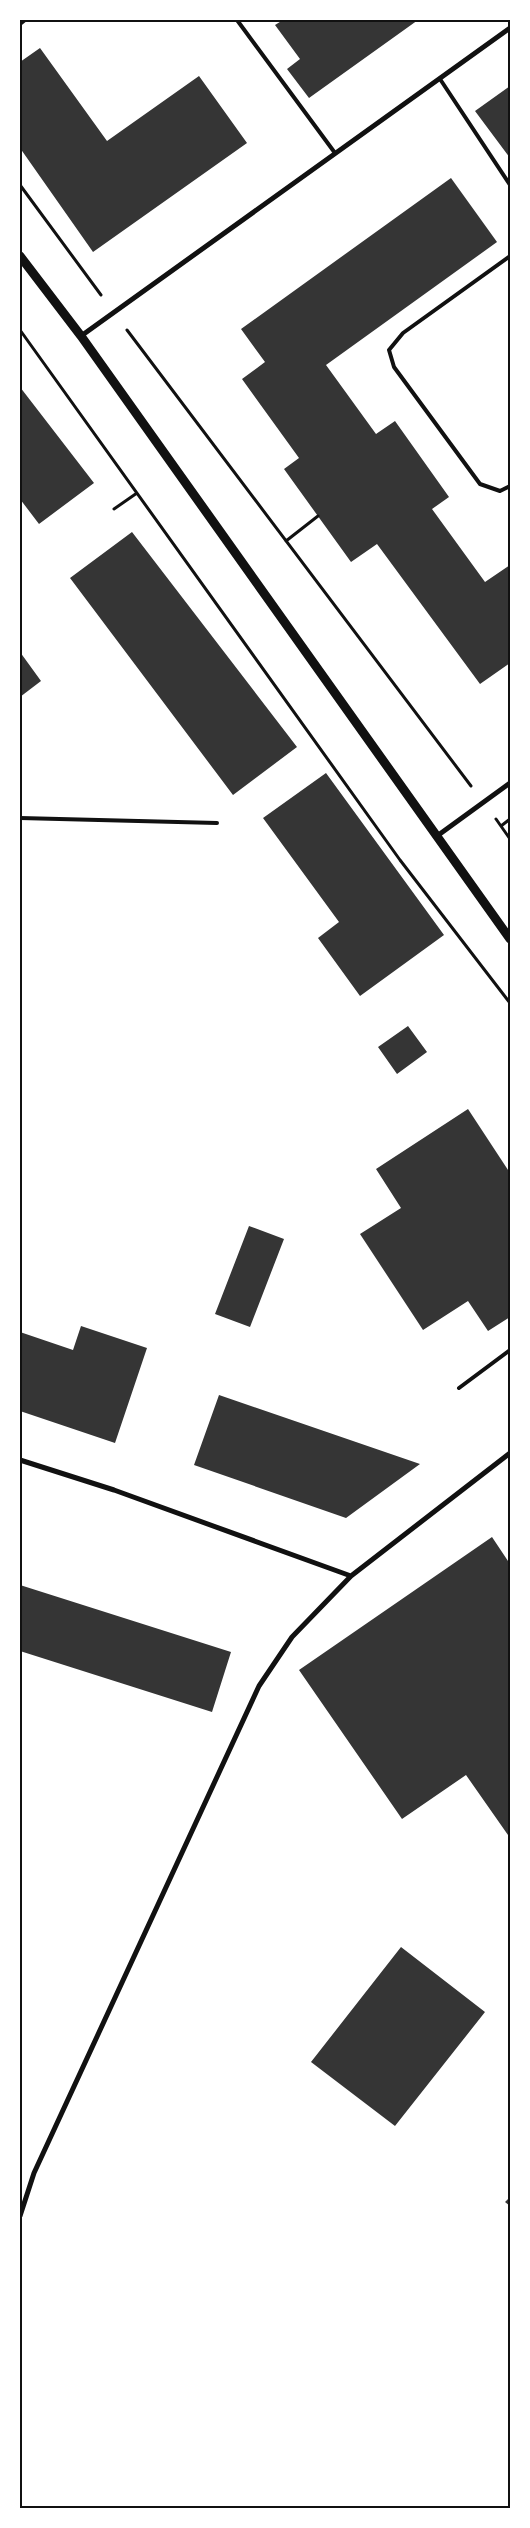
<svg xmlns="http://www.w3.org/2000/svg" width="530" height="2528" font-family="Barlow,sans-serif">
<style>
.building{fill:#353535}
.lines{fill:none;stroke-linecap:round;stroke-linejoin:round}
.path{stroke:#111;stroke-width:3}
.service{stroke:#111;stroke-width:4}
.minor{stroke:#111;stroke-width:5}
.tertiary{stroke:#111;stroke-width:9}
.neatline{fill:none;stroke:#111;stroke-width:2}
</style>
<rect width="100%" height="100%" fill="#fff"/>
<path class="building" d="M283 20H418L309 98 287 69 300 59 275 25Z
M40 48 107 141 199 76 247 143 93 252 20 148V62Z
M510 86V158L475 111Z
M451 178 497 242 326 365 376 434 395 421 449 497 432 509 485 582 510 565V663L480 684 377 544 351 562 284 469 299 458 242 379 265 362 241 329Z
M20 387 94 483 39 524 20 499Z
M132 532 297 747 233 795 70 578Z
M20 652 41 681 20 697Z
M326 773 444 935 360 996 318 938 339 922 263 818Z
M408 1026 427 1052 397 1074 378 1047Z
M468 1109 510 1173V1317L488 1331 468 1301 423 1330 360 1234 401 1208 376 1169Z
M249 1226 284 1239 250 1327 215 1314Z
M81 1326 147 1348 115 1443 20 1411V1332L73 1350Z
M219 1395 420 1464 346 1518 194 1465Z
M492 1537 510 1564V1834L508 1835 466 1775 402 1819 299 1670Z
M20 1585 231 1652 212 1712 20 1651Z
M401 1947 485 2012 395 2126 311 2062Z
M510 2197V2206L505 2202Z"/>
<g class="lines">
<path class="path" d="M20 185 101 295
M20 330 400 860 510 1003
M127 330 471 786
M114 509 137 493
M286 541 318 516
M496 819 510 839
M501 826 510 819"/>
<path class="service" d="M237 20 335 153
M20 24 25 20
M440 79 510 185
M510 256 403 333 389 350 394 367 480 484 500 491 510 486
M20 818 217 823
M459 1388 510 1350"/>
<path class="minor" d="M81 336 510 28
M437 836 510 783
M20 1460 114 1490 351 1576
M20 2216 34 2173 259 1686 292 1637 351 1576 510 1453"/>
<path class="tertiary" d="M20 256 81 336 510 939"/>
</g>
<rect width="530" height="2528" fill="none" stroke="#ffffff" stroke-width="42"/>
<rect x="21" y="21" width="488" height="2486" class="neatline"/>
</svg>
